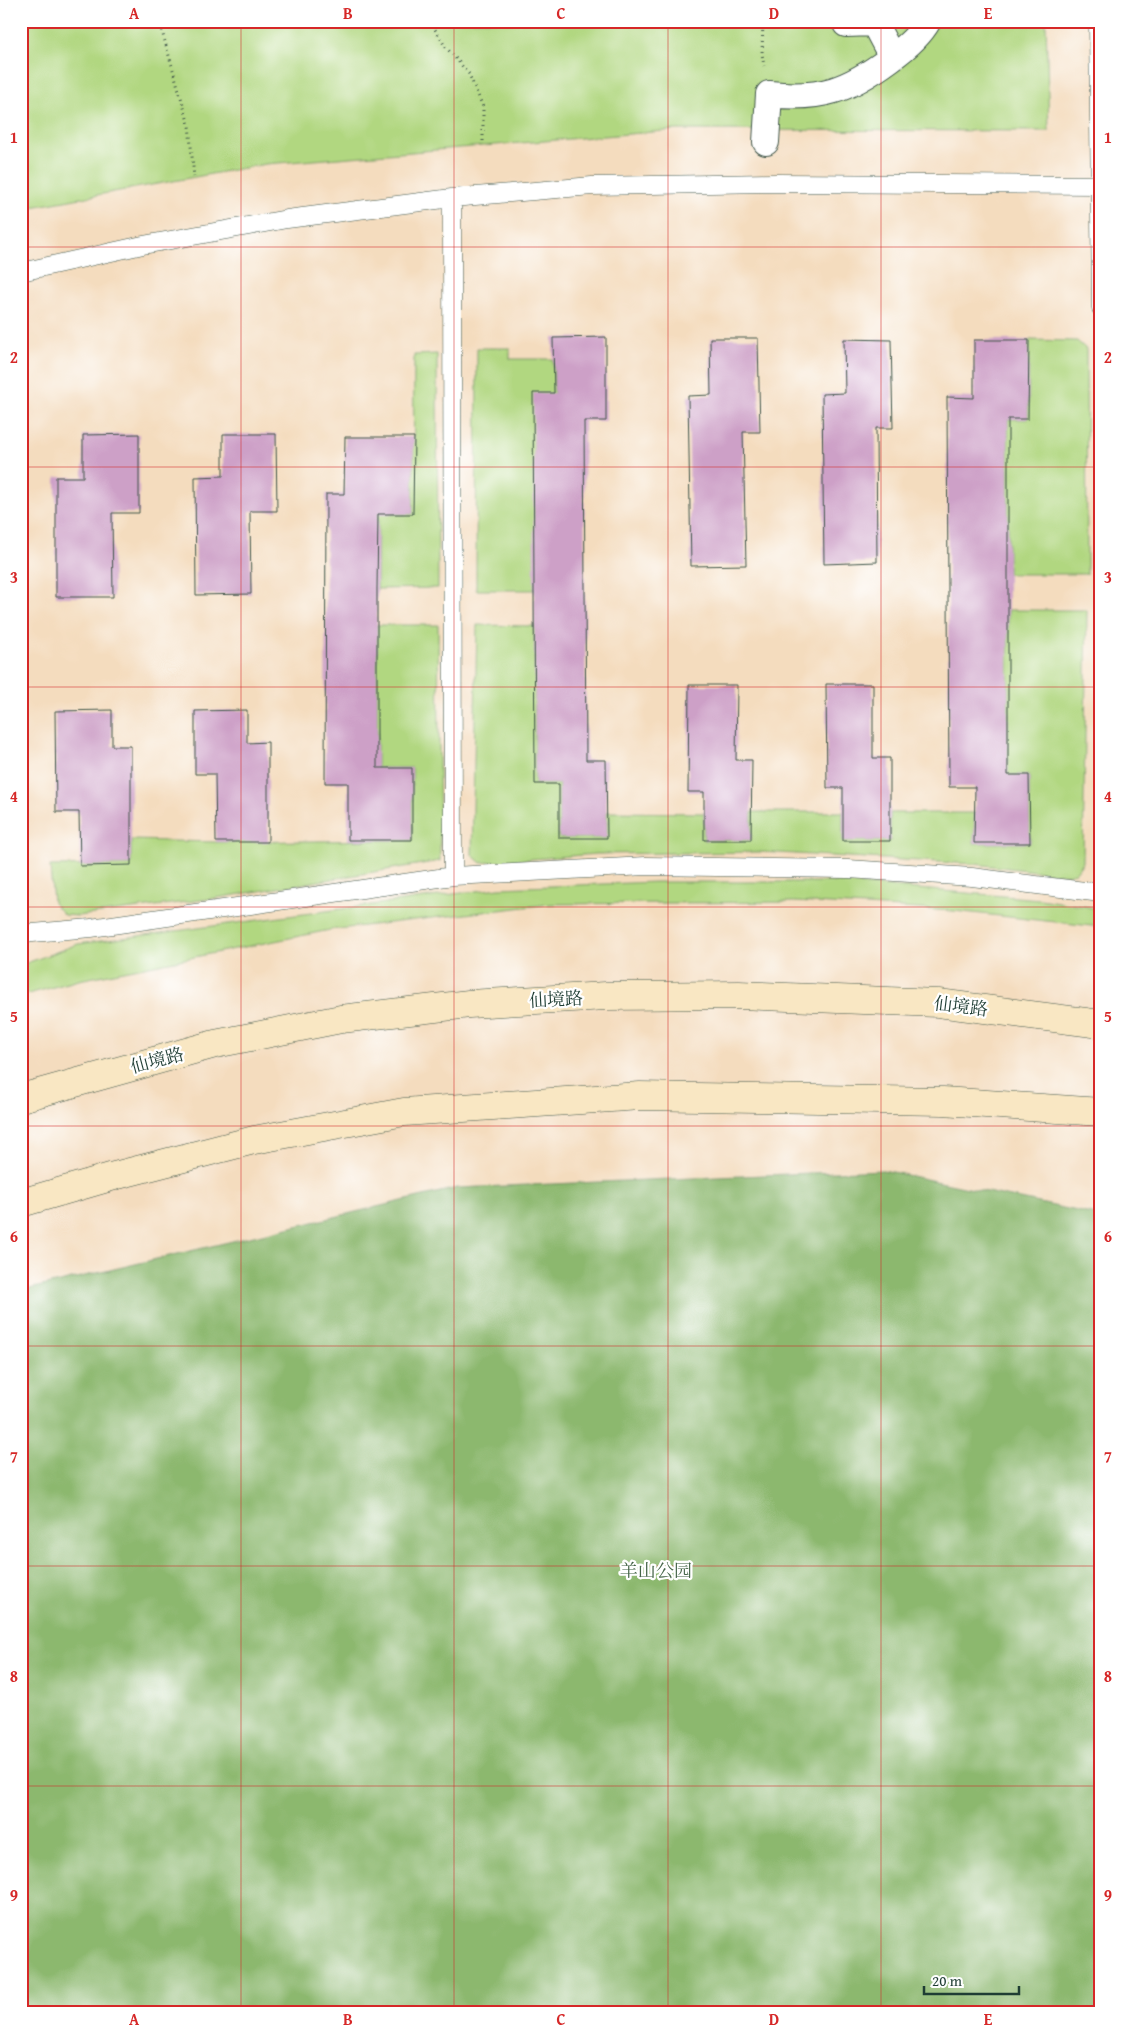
<svg xmlns="http://www.w3.org/2000/svg" width="1122" height="2033" font-family="'Gentium Book Plus','Noto Serif SC',serif">
<style>
.green{fill:#b1d780;stroke:#688a5a}
.forest{fill:#8cb86e;stroke:#567a51}
.building{fill:#cda0c7}
.lines{fill:none;stroke-linecap:round;stroke-linejoin:round}
.service-casing{stroke:#3f5549;stroke-width:19}
.pedestrian-casing{stroke:#3f5549;stroke-width:28}
.secondary-casing{stroke:#3f5549;stroke-width:29}
.path{stroke:#3f5549;stroke-width:3;stroke-dasharray:1 4;stroke-linecap:butt}
.service{stroke:#fff;stroke-width:18}
.pedestrian{stroke:#fff;stroke-width:26}
.secondary{stroke:#f9e7c3;stroke-width:28}
.grid{fill:none;stroke:#d62828;stroke-width:1;stroke-opacity:0.55}
.labels{text-anchor:middle;dominant-baseline:central;stroke-width:4.5;stroke-linejoin:round;paint-order:stroke}
.street-label{font-size:18px;fill:#1f3d34;stroke:#fff}
.park-label{font-size:18px;fill:#446447;stroke:#fff}
.neatline{fill:none;stroke:#d62828;stroke-width:2}
.grid-label{font-size:16px;text-anchor:middle;font-weight:bold;fill:#d62828}
</style>
<rect width="100%" height="100%" fill="#fff"/>
<filter id="ink" filterUnits="userSpaceOnUse"><feTurbulence type="fractalNoise" baseFrequency=".02" numOctaves="2"/><feDisplacementMap in="SourceGraphic" scale="10" xChannelSelector="R" yChannelSelector="G"/><feConvolveMatrix kernelMatrix="1 2 1 2 8 2 1 2 1" color-interpolation-filters="sRGB"/></filter>
<filter id="wash" filterUnits="userSpaceOnUse"><feTurbulence type="fractalNoise" baseFrequency=".0096" numOctaves="4" result="noise"/><feDisplacementMap in="SourceGraphic" scale="20" xChannelSelector="R" yChannelSelector="G"/><feGaussianBlur stdDeviation="1.12" result="paint"/><feColorMatrix in="noise" values="0 0 0 0 0 0 0 0 0 0 0 0 0 0 0 0 0 1.4 0 .05"/><feComposite in="paint" operator="in"/></filter>
<g filter="url(#wash)">
<rect width="100%" height="100%" fill="#f4dcbe"/>
<path class="green" d="M21 21H1046L1049 131 677 130 266 164 21 209Z
M1029 340 1077 341 1086 349 1087 574H1008V419H1028Z
M477 348H510V359H553L554 393 534 590H476Z
M437 354 438 588 377 589 378 514H413L414 355Z
M1008 610H1087L1083 862 1076 872 1068 875 974 864 760 852 596 854 481 863 472 855 477 625 535 626V784H559V838H607V812L704 813V840H751L752 812H843V841H890V813H975L974 843H1030L1029 775H1008Z
M377 625H438L440 861 217 898 78 916 64 915 53 903 50 866 131 865V840L216 842 412 840V768H377Z
M656 882H832L1040 899 1101 909V927L954 911 795 902 550 904 330 930 79 980 21 996V965L78 944 499 888Z"/>
<path class="forest" d="M883 1170 1101 1216V2012H21V1291L457 1188Z"/>
<g id="blocks">
<path class="building" d="M606 337V421H584L586 760H606L607 838H559V784H535L533 393H554L553 338Z
M710 338H758L760 432H743L746 565 691 566 688 396 711 395Z
M844 339 891 340 893 428H876L877 562 824 564 822 394 845 393Z
M974 340H1029L1028 419H1008V775H1029L1030 843H974L975 787H949L947 397 974 398Z
M139 434V513H112L113 597H56V477H83V435Z
M223 434H276L277 511H250L251 594 196 595 195 477 223 476Z
M345 437H414L413 514H378L377 589V768H412V840H348V783H325L326 494H344Z
M826 684H873V758H890V841H843V788H827Z
M689 685H737L736 760H752L751 840H704V792H688Z
M112 710V746H131V865L80 866 79 812H56L55 711Z
M247 710V743L268 742V842H216L215 774H195V711Z"/>
</g>
</g>
<g filter="url(#ink)">
<use href="#blocks" fill-opacity="0" stroke="#3f5549" stroke-width="1"/>
<g class="lines">
<g class="service-casing">
<path id="service" d="M1098 21 1101 308
M452 198 453 876
M21 272 143 245 287 219 452 198 592 186 777 183 1101 185
M21 934 91 928 453 876 646 866 848 869 972 877 1101 893"/>
</g>
<g class="pedestrian-casing">
<path id="pedestrian" d="M847 21 846 24 873 23
M873 21 892 57
M766 142 769 94C821 100 848 90 890 59 904 49 919 37 928 21"/>
</g>
<g class="secondary-casing">
<path id="secondary" d="M21 1098 215 1044 341 1019 469 1004 606 996 739 995 938 1003 1101 1024
M21 1203 114 1176 254 1140 404 1112 640 1096 943 1101 1101 1112"/>
</g>
<path class="path" d="M159 21 189 125 194 177
M430 21 445 46 469 74 483 107V145
M763 21 762 54 764 66"/>
<use href="#service" class="service"/>
<use href="#pedestrian" class="pedestrian"/>
<use href="#secondary" class="secondary"/>
</g>
</g>
<path class="grid" d="M241 21V2012M454 21V2012M668 21V2012M881 21V2012M21 247H1101M21 467H1101M21 687H1101M21 907H1101M21 1126H1101M21 1346H1101M21 1566H1101M21 1786H1101"/>
<g class="labels">
<g class="street-label">
<text transform="translate(556 999) rotate(-3)">仙境路</text>
<text transform="translate(961 1006) rotate(7)">仙境路</text>
<text transform="translate(157 1060) rotate(-15)">仙境路</text>
</g>
<g class="park-label">
<text x="656" y="1570">羊山公园</text>
</g>
</g>
<rect width="1122" height="2033" fill="none" stroke="#fff" stroke-width="55"/>
<path d="M924 1986v8h95v-8" fill="none" stroke="#1f3d34" stroke-width="2.5"/>
<text x="932" y="1986" font-size="15" fill="#1f3d34" stroke="#ffffff" stroke-width="4" paint-order="stroke">20 m</text>
<rect x="28" y="28" width="1066" height="1978" class="neatline"/>
<g class="grid-label">
<text x="134" y="19">A</text>
<text x="348" y="19">B</text>
<text x="561" y="19">C</text>
<text x="774" y="19">D</text>
<text x="988" y="19">E</text>
<text x="14" y="143">1</text>
<text x="1108" y="143">1</text>
<text x="14" y="363">2</text>
<text x="1108" y="363">2</text>
<text x="14" y="583">3</text>
<text x="1108" y="583">3</text>
<text x="14" y="802">4</text>
<text x="1108" y="802">4</text>
<text x="14" y="1022">5</text>
<text x="1108" y="1022">5</text>
<text x="14" y="1242">6</text>
<text x="1108" y="1242">6</text>
<text x="14" y="1462">7</text>
<text x="1108" y="1462">7</text>
<text x="14" y="1682">8</text>
<text x="1108" y="1682">8</text>
<text x="14" y="1901">9</text>
<text x="1108" y="1901">9</text>
<text x="134" y="2025">A</text>
<text x="348" y="2025">B</text>
<text x="561" y="2025">C</text>
<text x="774" y="2025">D</text>
<text x="988" y="2025">E</text>
</g>
</svg>
